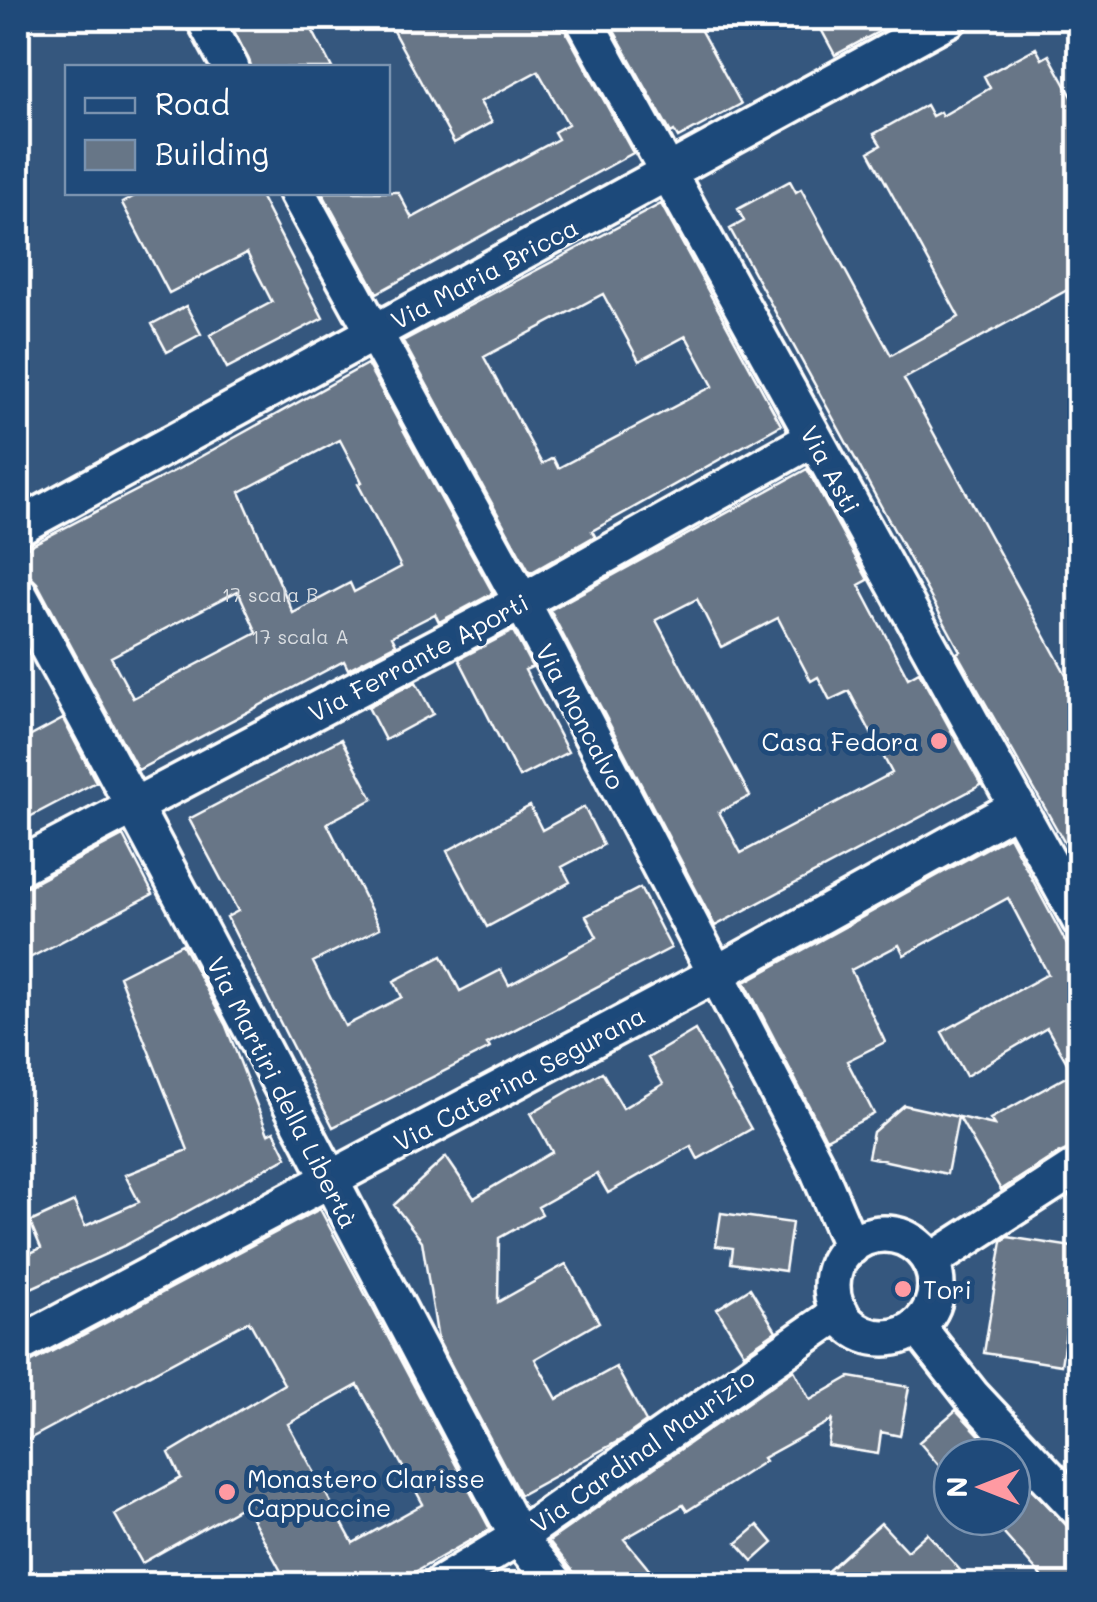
<svg xmlns="http://www.w3.org/2000/svg" width="1097" height="1602" font-family="Mali,sans-serif">
<style>
.building{fill:#677687;stroke:#fff;stroke-width:2.5;fill-rule:evenodd}
.lines{fill:none;stroke-linecap:round;stroke-linejoin:round}
.minor-casing{stroke:#fff;stroke-width:42}
.minor{stroke:#1f4a7a;stroke-width:35}
.poi-dot{fill:#ff9aa2;stroke:#1f4a7a;stroke-width:4}
.labels{text-anchor:middle;dominant-baseline:central;stroke-width:10;stroke-linejoin:round;paint-order:stroke}
.number-label{font-size:20px;fill:#d9dde1}
.street-label{font-size:25px;fill:#fff;stroke:#1f4a7a}
.poi-label{font-size:25px;fill:#fff;stroke:#1f4a7a;text-anchor:start}
</style>
<rect width="100%" height="100%" fill="#35577e"/>
<filter id="ink" filterUnits="userSpaceOnUse"><feTurbulence type="fractalNoise" baseFrequency=".01" numOctaves="2"/><feDisplacementMap in="SourceGraphic" scale="20" xChannelSelector="R" yChannelSelector="G"/><feConvolveMatrix kernelMatrix="1 2 1 2 8 2 1 2 1" color-interpolation-filters="sRGB"/></filter>
<g filter="url(#ink)">
<path class="building" d="M228 18H306L332 68H252Z
M386 18H562L564 28 633 153 377 293 322 192H398L412 218 558 139 554 132 568 124 538 71 480 102 492 122 454 143Z
M607 18H694L741 104 678 138 674 131 671 133Z
M815 18H904L835 55Z
M1036 48 1042 59 1049 55 1080 111V283L904 379 1080 700V870L957 653 960 651 730 229 744 221 738 209 790 181 796 192 801 189 891 355 959 317 869 152 881 145 874 134 926 105 932 116 940 112 942 116 990 88 984 76Z
M142 192H258L323 318 227 368 210 335 272 302 247 253 169 293 122 203Z
M661 204 781 425 592 531 595 536 530 573 403 341ZM603 294 639 361 686 336 713 386 558 468 553 458 542 464 484 357Z
M186 306 201 334 167 352 152 324Z
M367 364 493 593 439 622 435 614 392 636 396 644 348 669 344 661 138 770 37 583 28 574 18 572V552L180 468ZM340 440 362 482 358 484 401 567 354 592 350 583 293 613 240 492ZM238 591 257 633 133 698 111 657Z
M807 469 868 580 859 585 908 678 919 672 981 785 715 926 550 610ZM697 599 721 647 778 618 811 681 818 677 830 700 849 691 892 773 741 853 719 812 750 796 656 620Z
M513 631 532 667 525 670 568 752 519 777 459 659Z
M416 682 433 714 385 740 368 707Z
M63 719 96 782 18 823V743Z
M341 739 373 799 327 823 380 928 313 962 345 1026 402 997 394 981 442 956 460 991 501 970 509 985 597 937 586 916 640 888 671 948 487 1044 490 1048 333 1127 227 917 238 911 189 819Z
M530 806 542 830 584 807 603 845 562 867 570 882 487 927 447 851Z
M123 836 153 894 18 964V888L28 886Z
M1009 836 1080 969V1144L1055 1155 1001 1190 959 1117 994 1125 990 1119 1073 1073 1047 1028 966 1076 942 1032 1048 974 1008 898 904 955 899 945 851 970 885 1042 847 1061 874 1114 826 1139 745 982Z
M182 944 226 1026 268 1134 274 1131 287 1157 124 1246 18 1294V1259L41 1248 30 1222 74 1202 85 1226 139 1202 125 1175 188 1150 119 976Z
M695 1030 751 1129 698 1159 691 1146 608 1193 597 1174 538 1207 542 1214 499 1238 498 1302 566 1264 599 1322 535 1359 557 1399 616 1367 646 1422 622 1439 520 1495 438 1340 422 1241 394 1205 446 1157 474 1198 552 1152 531 1113 602 1072 623 1108 663 1084 648 1058Z
M904 1105 958 1117 947 1174 868 1157 873 1132Z
M320 1209 490 1529 394 1584H288L245 1505 142 1563 115 1515 181 1478 169 1453 284 1384 249 1321 18 1445V1366L28 1364ZM358 1385 423 1504 353 1543 288 1424Z
M721 1213 792 1223 785 1271 731 1263 733 1248 716 1246Z
M1008 1237 1079 1248 1061 1365 984 1353 1002 1241Z
M750 1288 776 1331 744 1353 717 1309Z
M794 1370 810 1400 850 1377 909 1387 900 1436 881 1432 878 1454 828 1446 832 1420 763 1458 765 1461 687 1511 683 1505 624 1539 661 1584H577L573 1571 549 1541Z
M956 1410 1000 1457H952V1481L919 1442Z
M1012 1470 1080 1537V1576L1070 1584H1048L989 1517H1012Z
M881 1523 907 1551 927 1533 960 1570 943 1584H813Z
M758 1525 773 1543 753 1561 737 1543Z"/>
<g class="lines">
<g class="minor-casing">
<path id="minor" d="M204 18 231 68
M583 18 1080 920
M297 192 522 602 817 1167 851 1247
M18 527 950 18
M18 593C190 905 351 1222 518 1537L556 1584
M18 867 522 602 814 438
M832 1286a52 52 0 1 1 104 0a52 52 0 1 1-104 0Z
M930 1262 1080 1165
M917 1326 972 1396 1080 1511
M18 1345 716 974 1017 807
M441 1584 518 1537 840 1312"/>
</g>
<use href="#minor" class="minor"/>
</g>
</g>
<g class="poi-dot">
<circle cx="939" cy="741" r="10"/>
<circle cx="903" cy="1289" r="10"/>
<circle cx="227" cy="1492" r="10"/>
</g>
<g class="labels">
<g class="number-label">
<text x="270" y="594">17 scala B</text>
<text x="300" y="636">17 scala A</text>
</g>
<g class="street-label">
<text transform="translate(484 273) rotate(-28)">Via Maria Bricca</text>
<text transform="translate(831 469) rotate(61)">Via Asti</text>
<text transform="translate(418 657) rotate(-28)">Via Ferrante Aporti</text>
<text transform="translate(581 716) rotate(62)">Via Moncalvo</text>
<text transform="translate(519 1078) rotate(-28)">Via Caterina Segurana</text>
<text transform="translate(283 1092) rotate(63)">Via Martiri della Libertà</text>
<text transform="translate(642 1450) rotate(-35)">Via Cardinal Maurizio</text>
</g>
<g class="poi-label">
<text x="919" y="741" text-anchor="end">Casa Fedora</text>
<text x="923" y="1289">Tori</text>
<text x="247" y="1478">Monastero Clarisse<tspan x="247" dy="29">Cappuccine</tspan></text>
</g>
</g>
<rect width="1097" height="1602" fill="none" stroke="#1f4a7a" stroke-width="60"/>
<rect x="30" y="30" width="1037" height="1542" fill="none" stroke="#fff" stroke-width="4" filter="url(#ink)"/>
<rect x="65" y="65" width="325" height="130" fill="#1f4a7a" stroke="#7992af" stroke-width="2.5"/>
<rect x="85" y="98" width="50" height="15" fill="#1f4a7a" stroke="#7992af" stroke-width="2.5"/>
<text x="155" y="115" font-size="30" fill="#ffffff">Road</text>
<rect x="85" y="140" width="50" height="30" fill="#677687" stroke="#7992af" stroke-width="2.5"/>
<text x="155" y="165" font-size="30" fill="#ffffff">Building</text>
<g transform="translate(982 1487) rotate(270)"><circle r="48" fill="#1f4a7a" stroke="#7992af" stroke-width="2.5"/>
<path d="M0-8L18 38L0 25L-18 38Z" fill="#ff9aa2"/>
<text y="-15" font-size="28" font-weight="bold" text-anchor="middle" fill="#ffffff">N</text>
</g>
</svg>
